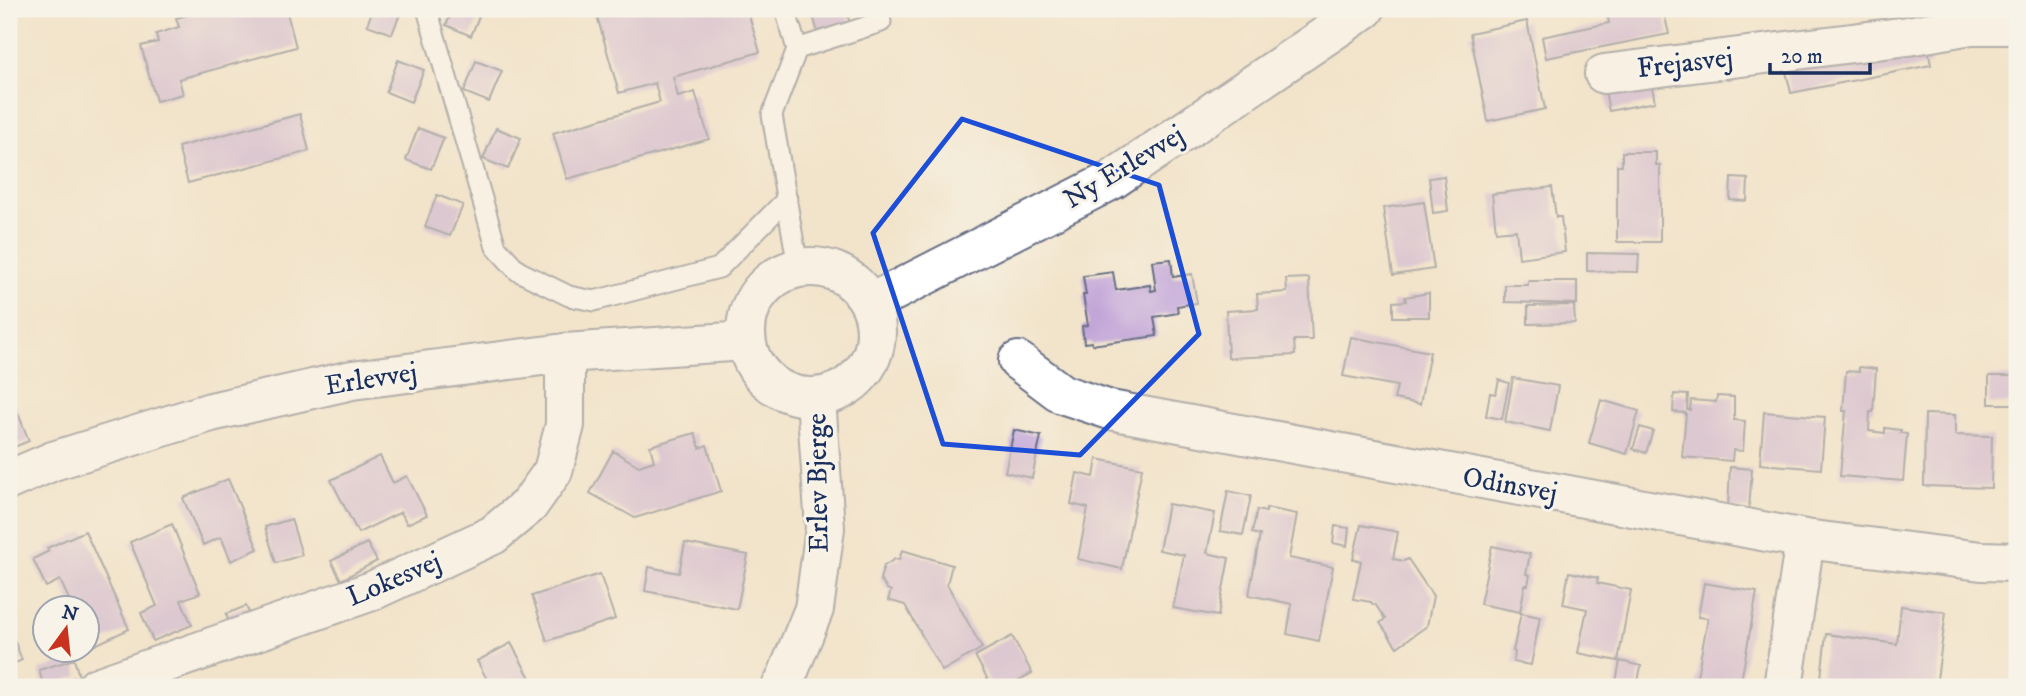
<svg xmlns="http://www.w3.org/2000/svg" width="2026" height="696" font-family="'IM FELL DW Pica',serif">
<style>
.building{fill:#c2a6d8}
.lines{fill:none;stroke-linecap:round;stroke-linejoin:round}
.lane-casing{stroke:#666e84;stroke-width:23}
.street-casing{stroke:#666e84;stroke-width:42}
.secondary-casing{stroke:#666e84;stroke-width:42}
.lane{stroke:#fff;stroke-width:19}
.street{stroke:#fff;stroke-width:38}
.secondary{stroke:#fff;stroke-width:38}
.marked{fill:none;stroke:#1d4ed8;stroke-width:5;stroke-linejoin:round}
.labels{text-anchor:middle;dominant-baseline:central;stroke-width:6;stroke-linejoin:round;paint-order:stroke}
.street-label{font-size:28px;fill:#1b2f5e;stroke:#f7f3e8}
</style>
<rect width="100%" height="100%" fill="#f7f3e8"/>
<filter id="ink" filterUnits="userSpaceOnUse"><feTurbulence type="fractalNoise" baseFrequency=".0143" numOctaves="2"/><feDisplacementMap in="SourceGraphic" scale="14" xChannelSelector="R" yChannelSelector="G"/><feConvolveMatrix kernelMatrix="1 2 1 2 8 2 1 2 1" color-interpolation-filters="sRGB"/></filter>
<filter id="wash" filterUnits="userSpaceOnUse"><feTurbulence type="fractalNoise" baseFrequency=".00686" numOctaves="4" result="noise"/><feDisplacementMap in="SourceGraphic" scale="28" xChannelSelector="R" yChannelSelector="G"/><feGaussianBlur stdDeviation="1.57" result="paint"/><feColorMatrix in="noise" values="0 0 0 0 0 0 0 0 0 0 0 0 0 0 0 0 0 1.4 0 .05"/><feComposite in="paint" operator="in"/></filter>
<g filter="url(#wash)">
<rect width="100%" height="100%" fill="#f2e4ca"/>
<g id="blocks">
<path class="building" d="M194 9H286L296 47 179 79 183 94 156 101 141 46 158 42 156 34 179 27 176 18 196 13Z
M373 9H402L392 34 367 25Z
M453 9H482L471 36 446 25Z
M595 9H747L760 52 673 77 678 97 695 92 709 139 567 179 553 133 660 102 655 83 619 93Z
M811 9H846L850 24 818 33Z
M1606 9H1663L1669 34 1546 58 1542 37 1609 23Z
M1527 21 1545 109 1488 121 1470 33Z
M1926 39 1931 65 1791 93 1785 67Z
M398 60 424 70 411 102 386 92Z
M476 61 502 71 489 102 464 92Z
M1650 77 1655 102 1609 111 1604 86Z
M300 114 309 151 188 183 178 147Z
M418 128 444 138 431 169 406 160Z
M496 128 521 138 508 169 483 159Z
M1622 152H1656V165H1660V242H1617V165H1622Z
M1444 176 1448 211 1433 213 1429 178Z
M1731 178 1748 179 1747 201 1730 200Z
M1552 187 1556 217H1561L1565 252 1519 258 1516 230 1496 232 1492 194Z
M437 195 463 205 450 236 425 227Z
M1424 202 1434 269 1393 275 1383 208Z
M1587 253 1639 254 1638 272 1587 271Z
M1171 259 1173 277 1192 274 1197 303 1177 306 1178 313 1154 317 1157 336 1092 345 1091 342 1084 343 1082 326 1088 325 1083 295H1086L1083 276 1113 272 1116 290 1150 285 1151 291 1156 290 1152 261Z
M1309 278 1312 340H1294L1295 355 1228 358 1226 311 1258 309 1257 294 1287 292 1286 279Z
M1528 281H1577V304L1505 302V285H1528Z
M1429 293V317H1393V302L1406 301 1405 297Z
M1574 305 1575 323 1528 324V306Z
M1351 337 1430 352 1420 404 1394 399 1397 386 1343 376Z
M1859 367 1876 369 1873 412H1870L1869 431 1885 433V428L1901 430 1900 433 1907 434 1903 481 1840 476 1846 411H1843L1846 371 1859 372Z
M1989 376H2017V404H1989Z
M1513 378 1558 386 1550 431 1505 422Z
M1499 380 1509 383 1502 419 1486 416 1490 393 1496 394Z
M1674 394 1688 395 1687 410H1690L1691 400 1716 402 1717 396 1734 397V420L1745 421 1743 451 1733 450 1732 461 1682 457 1686 413 1673 412Z
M1601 400 1639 411 1627 454 1589 443Z
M16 408 29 441 9 449V411Z
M1764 412 1825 417 1821 469 1760 464Z
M1925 414 1955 415V435L1992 436 1991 488 1924 486Z
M1640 427 1653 431 1646 453 1633 449Z
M1014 430 1041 436 1032 478 1005 472Z
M695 433 700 448 707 445 721 491 635 518 590 493 613 451 639 466 654 461 650 446Z
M380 456 393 483 407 476 427 515 407 524 401 512 358 533 331 480Z
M1097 459 1142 468 1122 569 1078 559 1088 508 1071 504 1077 473 1094 477Z
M1730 467 1752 469 1749 509 1728 508Z
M228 479 258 549 231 561 221 537 203 545 183 498Z
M1228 491 1251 496 1243 535 1220 531Z
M1168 504 1215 513 1207 553 1229 558 1218 616 1173 608 1184 555 1159 550Z
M1266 508 1297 514 1289 558 1333 567 1319 641 1287 634 1292 604 1249 595 1260 535 1252 533 1257 510 1266 512Z
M291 519 302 555 276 563 265 527Z
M172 524 200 593 181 600 192 625 153 641 141 613 157 606 130 542Z
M1361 525 1398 532 1393 559 1404 561 1408 559 1433 596 1427 626 1397 647 1380 623 1385 619 1375 604 1373 605 1371 602 1353 599 1361 561 1353 559Z
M1335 526 1349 528 1347 546 1333 543Z
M85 531 129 629 91 647 88 640V608H73L60 580 46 587 33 559 49 551 47 548Z
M367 543 377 561 341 580 331 561Z
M685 543 748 555 737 609 645 591 649 567 679 573Z
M1492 546 1530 554 1526 574 1530 575 1528 585H1525L1520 612 1480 604Z
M902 550 952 565 947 584 982 648 942 671 905 605 888 600 891 591 887 589 880 579 884 566 895 559 899 560Z
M1569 572 1598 578 1597 583 1631 590 1618 661 1578 653 1587 609 1563 604Z
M600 574 615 619 547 641 532 596Z
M1704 583 1757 592 1740 687H1695L1708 618 1698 617Z
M246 606 251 617 230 625 226 614Z
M1901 606 1946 612 1936 687H1893L1821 678 1826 634 1897 644Z
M1521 613 1540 617 1531 665 1513 662 1515 652 1513 651Z
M9 627 22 660 9 666Z
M1012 636 1032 673 1006 687H992L975 656Z
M511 643 535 687H477L488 681 477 661Z
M74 659 79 676 44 687 39 670Z
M1620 661 1641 666 1637 687H1615Z
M406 679 409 687H383Z"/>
</g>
</g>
<g filter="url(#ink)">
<use href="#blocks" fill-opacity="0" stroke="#666e84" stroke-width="2"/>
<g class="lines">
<g class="lane-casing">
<path id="lane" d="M427 9 496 247 518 271 569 296 594 301 719 268 787 199
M785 9 797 49
M798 267 772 115 797 49 881 22 878 9"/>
</g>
<g class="street-casing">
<path id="street" d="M1604 74 1908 36 1971 25H2017
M1018 361 1062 394 1110 410 1805 539 1981 561 2017 562
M97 687 372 591 493 535 529 505 553 471 565 425V353
M1783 687 1805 539"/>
</g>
<g class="secondary-casing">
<path id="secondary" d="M746 332a65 65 0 1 1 130 0a65 65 0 1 1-130 0Z
M871 303 1112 180 1365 9
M9 480 53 461 211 412 352 380 565 353 746 341
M781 687 784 683 814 609 825 528 816 398"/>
</g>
<use href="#lane" class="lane"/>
<use href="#street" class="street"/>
<use href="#secondary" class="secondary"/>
</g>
</g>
<path d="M0 0H2026V696H0ZM962 119 1159 185 1199 334 1080 455 943 444 873 233Z" fill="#f2e4ca" fill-opacity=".55" fill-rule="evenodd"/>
<path class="marked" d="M962 119 1159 185 1199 334 1080 455 943 444 873 233Z"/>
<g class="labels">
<g class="street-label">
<text transform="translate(1685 63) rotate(-7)">Frejasvej</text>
<text transform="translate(1124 167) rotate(-31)">Ny Erlevvej</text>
<text transform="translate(371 379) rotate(-9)">Erlevvej</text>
<text transform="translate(818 483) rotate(-91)">Erlev Bjerge</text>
<text transform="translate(1510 485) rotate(10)">Odinsvej</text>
<text transform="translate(394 579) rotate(-23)">Lokesvej</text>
</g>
</g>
<rect width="2026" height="696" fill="none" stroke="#f7f3e8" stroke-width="35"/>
<g transform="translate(66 629) rotate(15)"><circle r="33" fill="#f7f3e8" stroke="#9fa5b1" stroke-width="2"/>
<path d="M0-5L12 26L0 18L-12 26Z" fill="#c8321e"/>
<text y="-10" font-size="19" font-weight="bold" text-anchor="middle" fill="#1b2f5e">N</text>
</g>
<path d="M1770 63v10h100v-10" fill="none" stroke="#1b2f5e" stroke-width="3.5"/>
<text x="1781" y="63" font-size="21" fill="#1b2f5e" stroke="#f7f3e8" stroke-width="5" paint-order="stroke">20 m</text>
</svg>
